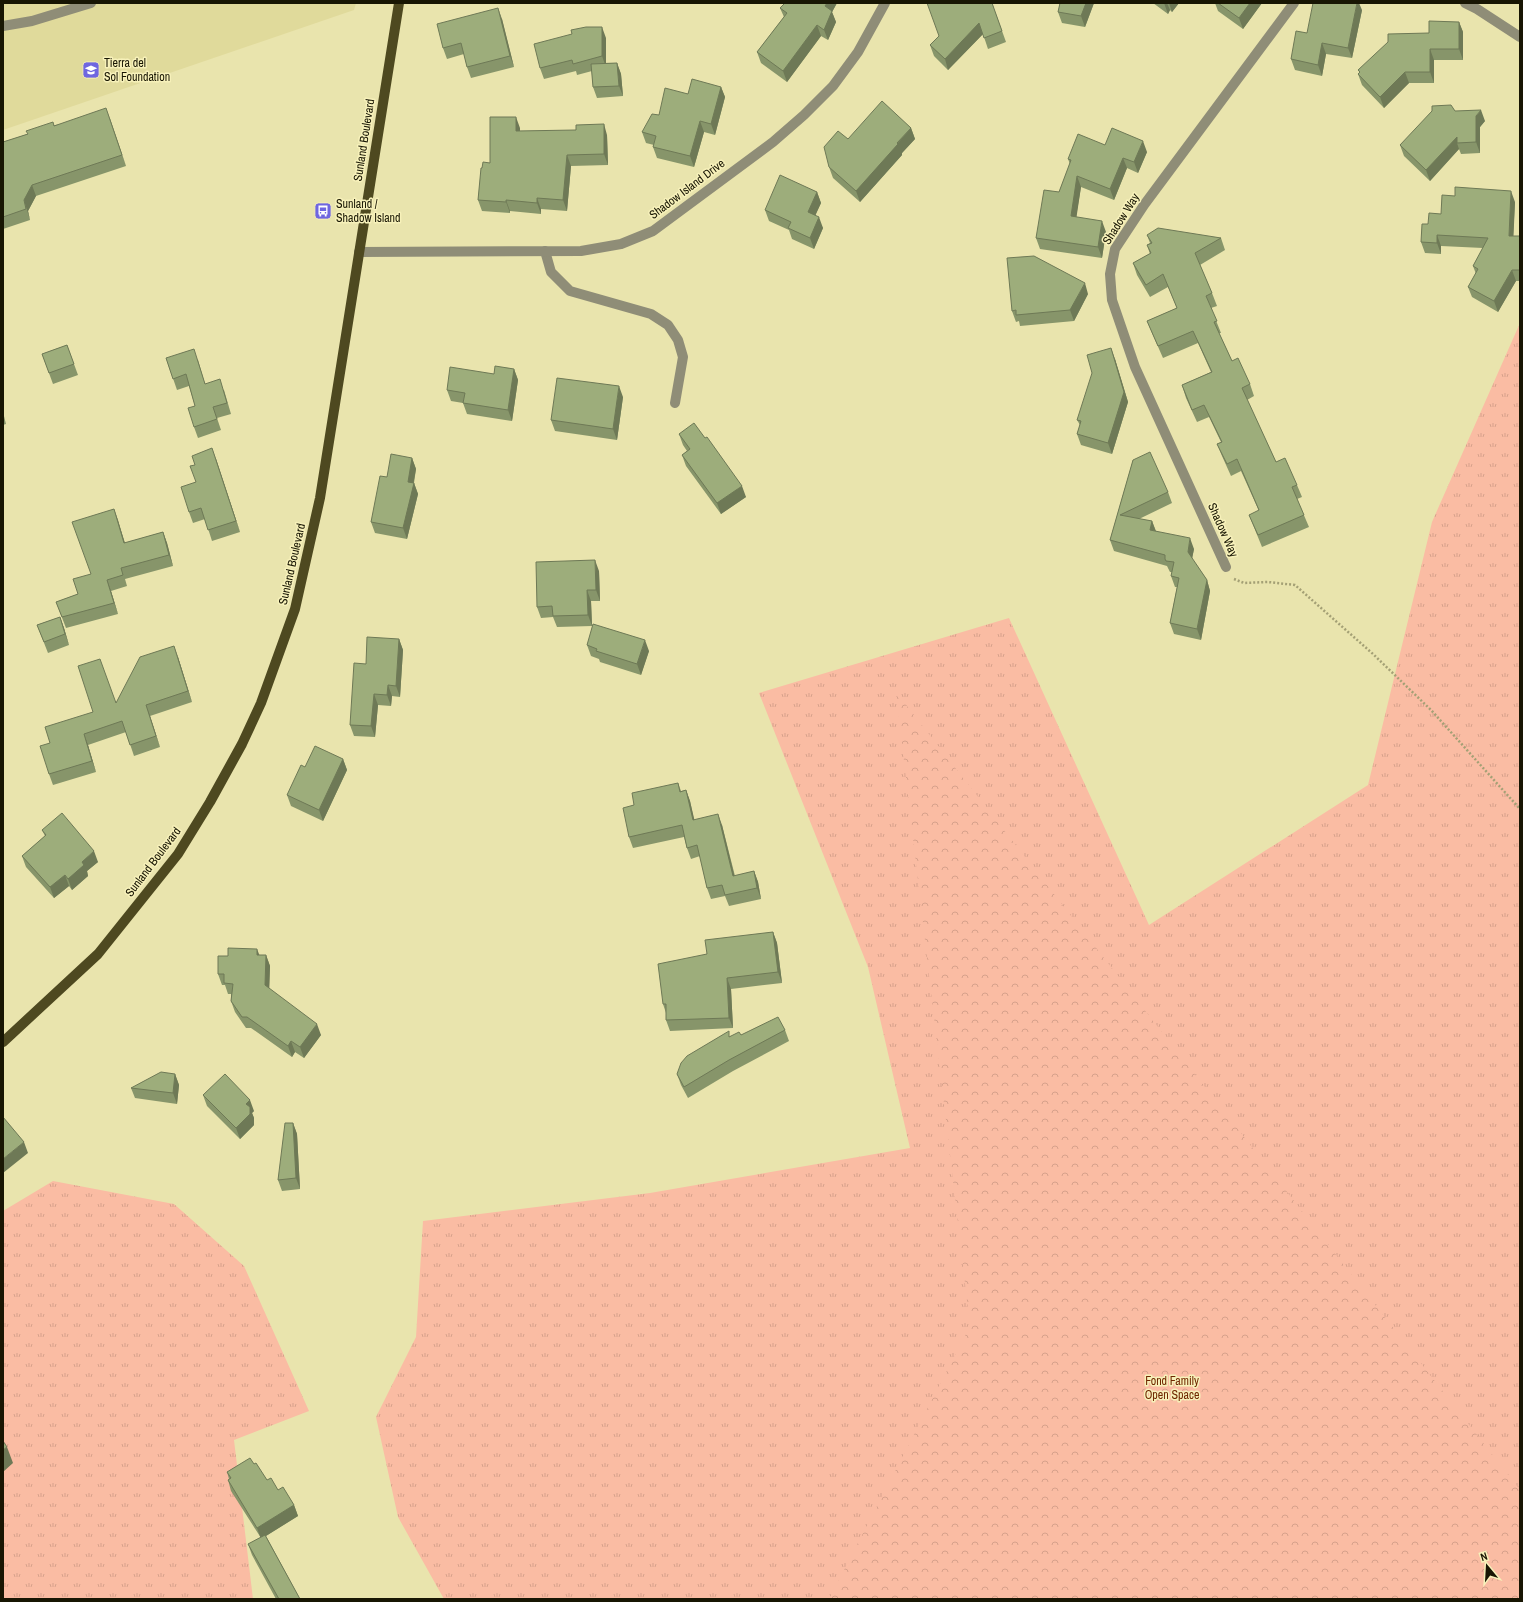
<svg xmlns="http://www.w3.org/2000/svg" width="1523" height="1602" font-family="'Archivo Narrow',sans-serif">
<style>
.built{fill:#e0da9b}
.grass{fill:url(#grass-tufts)}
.park{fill:url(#park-crowns)}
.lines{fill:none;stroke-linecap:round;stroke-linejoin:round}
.path{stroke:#a4a075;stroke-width:2.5;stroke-dasharray:2 2;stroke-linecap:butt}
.service{stroke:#8f8d77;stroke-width:10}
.minor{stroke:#8f8d77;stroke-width:10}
.primary{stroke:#4e4920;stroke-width:10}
.wall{fill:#87956a}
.shaded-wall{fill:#6e7956}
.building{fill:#9dad7b;stroke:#6e7956}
.labels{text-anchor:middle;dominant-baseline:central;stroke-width:3;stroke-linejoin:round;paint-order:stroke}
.poi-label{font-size:12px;fill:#181603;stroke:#f7f1ba;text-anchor:start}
.street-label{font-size:12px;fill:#181603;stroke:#f7f1ba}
.park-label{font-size:12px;fill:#702700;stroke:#f7f1ba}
</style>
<defs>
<pattern id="grass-tufts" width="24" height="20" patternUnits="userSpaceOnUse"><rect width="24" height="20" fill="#fabca3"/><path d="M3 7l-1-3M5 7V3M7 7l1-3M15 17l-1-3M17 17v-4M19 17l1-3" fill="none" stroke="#d6a18b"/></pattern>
<pattern id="park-crowns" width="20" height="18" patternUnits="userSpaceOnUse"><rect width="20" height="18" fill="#fabca3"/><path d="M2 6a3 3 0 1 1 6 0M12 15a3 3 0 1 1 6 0" fill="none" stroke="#d6a18b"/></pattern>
</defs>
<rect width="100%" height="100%" fill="#e9e4ad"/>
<path class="built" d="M3 3H356L354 10 3 130Z"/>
<path class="grass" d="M1520 323V1599H444L398 1517 376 1417 416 1337 423 1221 650 1193 910 1148 868 967 759 693 1009 618 1149 925 1368 785 1432 522Z
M53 1181 174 1204 244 1266 309 1411 234 1440 253 1599H3V1211Z"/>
<path class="park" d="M896 692 1520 1490V1599H829L970 1326Z"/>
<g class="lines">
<path class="path" d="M1234 579 1244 583 1268 582 1295 585 1373 654 1431 710 1520 809"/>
<path class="service" d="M3 26 32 21 91 3
M545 251 551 272 570 291 651 314 668 325 678 340 683 357 675 403"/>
<path class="minor" d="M1465 3 1477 9 1520 37
M359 252 581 251 621 244 653 231 773 142 804 115 833 86 858 52 885 3
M1226 567 1135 367 1112 300 1110 274 1115 249 1144 205 1294 3"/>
<path class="primary" d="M3 1042 98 954 178 854 210 802 242 744 261 703 295 609 320 498 399 3"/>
</g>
<path class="wall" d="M785 3H837L832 12 836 22 828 40 821 36 787 82 761 63 757 52 784 17 780 8Z
M992 3 1006 42 988 49 983 34 948 70 934 56 930 45 939 36Z
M1060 3H1094L1085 27 1062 23 1058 12Z
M1153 3H1179L1172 12 1170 10 1168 14Z
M1215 3H1262L1243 29 1218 11Z
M1362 10 1352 58 1326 54 1322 76 1295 70 1291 59 1307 33Z
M502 19 514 67 471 78 467 67 464 54 447 59 443 48Z
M1459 22 1463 32V60H1434V83H1409L1384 108 1362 85 1358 74 1360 73 1358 70 1429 33Z
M606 38V63H617L621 74 623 96 597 98 593 87 592 71 577 75 576 71 544 79 540 68Z
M721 87 725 97 715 135 704 132 694 167 657 158 653 147 654 145 646 143 642 132 659 115 688 94Z
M1455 111 1485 121 1480 127V153L1461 154 1459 149 1430 181 1404 156 1400 145Z
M110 119 126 166 36 196 28 211 30 220 3 229V142L55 125Z
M520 128V131L607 135 608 165 571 166 567 211 541 209V214L510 211V213L482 211 478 200 482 168 490 163Z
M911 128 915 139 902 153V155L860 202 833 178 829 167 848 139Z
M1105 145 1147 152 1138 173 1127 168 1114 200 1081 187 1076 217 1106 232 1102 258 1040 249 1036 238 1059 192 1070 164 1068 159Z
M817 192 821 203 815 215 823 228 814 249 792 239 789 230 769 221 765 210Z
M1515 202 1513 236H1520V281H1516L1498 312 1472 297 1468 287 1476 274 1473 266 1483 248 1441 246V254L1425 253 1421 242 1428 224 1441 214Z
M1147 235 1221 238 1225 250 1200 265 1212 293 1217 306 1211 308 1221 333H1219L1232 361 1250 384 1254 396 1247 400 1276 462 1297 485 1302 497 1297 499 1309 527 1262 547 1249 515 1259 511 1241 471 1231 476 1222 456 1217 444 1221 442 1209 417 1197 422 1186 398 1182 385 1211 372 1198 343 1163 358 1152 333 1147 321 1177 308 1168 287 1150 297 1137 275 1133 263 1150 254 1147 245 1150 243Z
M1088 294 1074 321 1020 326 1019 321 1016 322 1012 311Z
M67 345 78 375 53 384 42 354Z
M166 358 198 360 205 384 224 390 231 414 217 418 221 430 198 438 194 427 195 406 189 386 177 390Z
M1115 359 1128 402 1112 454 1081 445 1077 434 1080 425 1077 420Z
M514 369 518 380 512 421 467 414 463 403 451 401 447 390 494 374Z
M623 397 617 440 555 431 551 420Z
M3 412 6 424 3 425Z
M679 434 746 497 721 514 686 466 682 455 687 451 683 445Z
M412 458 416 469 414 483 418 494 407 539 375 533 371 522 387 477Z
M216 459 240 532 212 541 205 519 193 523 189 512 196 482Z
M1133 460 1168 492 1172 503 1139 519 1152 521 1156 531 1194 549 1192 559 1207 580 1210 591 1201 640 1174 634 1170 623 1177 587H1175L1171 576 1172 572H1170L1167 566 1114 551 1110 540Z
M114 509 125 543 163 532 167 543 173 566 125 579 127 586 111 591 118 614 66 628 56 602 78 594 91 574Z
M599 571 600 601H591L592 626 557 627 553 617 541 618 537 607Z
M60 617 64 628 69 645 48 653 37 625Z
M399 639 403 650 400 697 392 696 391 706 378 705 375 737 354 736 350 725 366 664Z
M587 645 649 651 641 675 600 662 599 659 591 656Z
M178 657 192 702 150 716 160 747 134 756 126 732 88 745 96 772 53 785 49 774 50 743 93 712 116 703Z
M343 759 347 770 323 821 291 806 287 795 305 767Z
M678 783 681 791 686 790 690 801 694 820 722 825 735 876 754 871 758 882 761 899 729 906 725 896 711 899 707 888 700 856 691 859 687 848 684 837 633 848 629 837 634 805Z
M42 830 98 862 87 871 88 876 72 890 69 886 54 898 26 867 22 856 45 836Z
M773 932 777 943 782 983 731 989 733 1028 670 1031 666 1020V1013L663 1004 707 954Z
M266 955 270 966 269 989 321 1035 304 1058 295 1052 292 1057 251 1028H246L235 1012 231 1001V994H228L225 985H222L218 974 228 956Z
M785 1030 789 1041 733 1071 688 1098 681 1085 677 1074 731 1036Z
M175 1074 179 1085 177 1104 135 1098 131 1088Z
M203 1095 254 1111 252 1113 254 1118V1125L240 1139 207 1106Z
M293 1123 297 1134 300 1189 282 1191 278 1180Z
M254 1464 267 1480 294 1505 298 1516 266 1536 300 1599H276L252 1555 248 1544 261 1538 231 1491 228 1480 229 1479 227 1472Z"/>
<path class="shaded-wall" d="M827 3H837L832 12 836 22 828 40 824 30 825 6Z
M1086 3H1094L1085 27 1081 16Z
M1164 3H1167L1170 10 1168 14Z
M1169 3H1179L1172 12Z
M1250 3H1262L1243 29 1239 18Z
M1357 3H1359L1362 10 1352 58 1348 48Z
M498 8 502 19 514 67 510 56Z
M1459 22 1463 32V60L1459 49Z
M979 23 983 34 948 70 945 59Z
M817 25 821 36 787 82 783 71Z
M602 27 606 38V67L602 56Z
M1322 43 1326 54 1322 76 1318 65Z
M1430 49 1434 60V83L1430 72Z
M617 63 621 74 623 96 619 86Z
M1405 72 1409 83 1384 108 1380 97Z
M721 87 725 97 715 135 711 124Z
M106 108 110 119 126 166 122 155Z
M1481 110 1485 121 1480 127V153L1476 142V116Z
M516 117 520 128V142L516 131Z
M700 121 704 132 694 167 690 156Z
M604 124 607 135 608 165 604 154Z
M911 128 915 139 902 153V155L860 202 856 191Z
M1457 137V143L1459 149 1430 181 1426 170Z
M1143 141 1147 152 1138 173 1134 162Z
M567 155 571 166 567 211 563 200Z
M1123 158 1127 168 1114 200 1110 189Z
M1077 176 1081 187 1075 227 1071 216Z
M32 185 36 196 28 211 30 220 24 200Z
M1511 191 1515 202 1513 247 1509 236Z
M817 192 821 203 812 223 808 212Z
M537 198 541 209V214L537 203Z
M506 200 510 211V213L506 202Z
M819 217 823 228 814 249 810 238Z
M1102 221 1106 232 1102 258 1098 247Z
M1437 235 1441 246V254L1437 243Z
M1512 270 1516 281 1498 312 1494 301Z
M1085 283 1088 294 1074 321 1070 310Z
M1111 348 1115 359 1128 402 1112 454 1108 443Z
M514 369 518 380 512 421 508 410Z
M619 386 623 397 617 440 613 429Z
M212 448 216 459 240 532 236 521Z
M412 458 416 469 412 491 414 483 418 494 407 539 403 528 408 482Z
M742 486 746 497 721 514 717 503Z
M114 509 118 520 128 554 124 543Z
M1152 521 1156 532 1150 530Z
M163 532 167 543 173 566 169 555Z
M1190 538 1194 549 1191 563 1188 552Z
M595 560 599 571 600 601 596 590Z
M107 580 111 591 118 614 114 603Z
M1207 580 1210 591 1201 640 1197 629Z
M587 590 591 601 592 626 588 615Z
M60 617 64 628 69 645 65 634Z
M399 639 403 650 400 697 396 686Z
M645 640 649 651 641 675 637 664Z
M174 646 178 657 192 702 188 691Z
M388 685 392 696 391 706 387 695Z
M374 694 378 705 375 737 371 726Z
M146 705 150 716 160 747 156 736Z
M84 734 88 745 96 772 92 761Z
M343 759 347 770 323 821 319 810Z
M686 790 690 801 697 831 693 820Z
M718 814 722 825 737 887 733 876Z
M94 851 98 862 87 871 88 876 72 890 68 879 82 862Z
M754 871 758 882 761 899 757 888Z
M65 875 69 886 54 898 50 887Z
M773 932 777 943 782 983 778 972Z
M257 949 261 959 257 955Z
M266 955 270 966 269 996 265 985Z
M727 978 731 989 733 1028 729 1018Z
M317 1024 321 1035 304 1058 300 1047Z
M291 1041 295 1052 292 1057 288 1046Z
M175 1074 179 1085 177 1104 173 1093Z
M250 1100 254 1111 252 1113 254 1118V1125L240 1139 236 1128 246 1104Z
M293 1123 297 1134 300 1189 296 1178Z
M24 1142 28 1153 3 1173V1159Z
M7 1447 13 1463 3 1472V1450Z
M294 1505 298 1516 261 1539 257 1528Z"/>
<path class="building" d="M785 3H827L825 6 832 11 824 30 817 25 783 71 757 52 787 13 780 8Z
M927 3H992L1002 31 984 38 979 23 945 59 930 45 939 36Z
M1060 3H1086L1081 16 1058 12Z
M1218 3H1250L1239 18Z
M1313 3H1357L1348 48 1322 43 1318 65 1291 59 1296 31 1307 33Z
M498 8 510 56 467 67 461 43 443 48 437 24Z
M1429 21 1459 22V49H1430V72H1405L1380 97 1358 74 1360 72 1358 70 1388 42V34L1429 33Z
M586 27H602V56L573 64 572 60 540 68 534 44 572 34 571 30Z
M617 63 619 86 593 87 591 64Z
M692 79 721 87 711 124 700 121 690 156 653 147 656 136 642 132 652 114 659 115 665 88 688 94Z
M882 101 911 128 897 143 898 144 856 191 829 167 824 147 838 131 848 139Z
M1451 105 1455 111 1481 110 1476 116V142L1457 143V137L1426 170 1400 145 1432 111V106Z
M106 108 122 155 32 185 24 200 26 209 3 217V142L28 134 26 131 53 122 54 126Z
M490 117H516V131L576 130V125L604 124V154L567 155 563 200 537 198V203L506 200V202L478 200 481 168H482L483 162 490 163Z
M1112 128 1143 141 1134 162 1123 158 1110 189 1077 176 1071 216 1102 221 1098 247 1036 238 1044 190 1059 192 1071 160 1068 159 1078 134 1105 145Z
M780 175 817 192 808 212 819 217 810 238 788 228 791 222 765 210Z
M1455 187 1511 191 1509 236H1520V270H1512L1494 301 1468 287 1478 269 1473 266 1488 238 1437 235V243L1421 242 1422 224H1428L1429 213 1441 214 1442 195 1455 196Z
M1158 228 1221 238 1195 253 1212 293 1206 296 1217 321 1214 322 1232 361 1238 358 1250 384 1242 388 1276 462 1285 458 1297 485 1292 487 1304 515 1258 535 1249 515 1259 510 1237 459 1227 464 1217 444 1222 442 1204 405 1192 410 1182 385 1212 372 1193 331 1158 346 1147 321 1177 308 1163 274 1146 285 1133 263 1151 253 1147 245 1152 243 1147 235Z
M1034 256 1085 283 1070 310 1016 315V310L1012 311 1007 258Z
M67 345 74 364 49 373 42 354Z
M1111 348 1124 392 1108 443 1077 434 1081 421 1077 420 1092 373 1087 355Z
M194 349 205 384 220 379 227 403 213 407 217 419 194 427 188 408 195 406 186 374 173 379 166 358Z
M495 366 514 369 508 410 463 403 465 393 447 390 450 367 494 374Z
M557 378 619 386 613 429 551 420Z
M694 423 705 438 707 437 742 486 717 503 682 455 690 449 679 434Z
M212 448 236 521 208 530 201 508 189 512 181 487 196 482 190 466 195 465 192 456Z
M1150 452 1168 492 1120 515 1152 521 1150 530 1190 538 1188 552 1207 580 1197 629 1170 623 1179 578 1171 576 1174 562 1166 561 1165 559V555L1110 540 1133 460Z
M391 454 412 458 408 482 414 483 403 528 371 522 380 476 387 477Z
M114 509 124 543 163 532 169 555 121 568 123 575 107 580 114 603 62 617 56 602 78 594 73 579 91 574 72 522Z
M595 560 596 590H587L588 615 553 616 552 606 537 607 536 562Z
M60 617 65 634 44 642 37 625Z
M593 624 645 640 637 664 596 651 597 649 587 645Z
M367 637 399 639 396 686 388 685 387 695 374 694 371 726 350 725 354 663 366 664Z
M174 646 188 691 146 705 156 736 130 745 122 721 84 734 92 761 49 774 40 746 50 743 45 727 93 712 78 666 100 659 116 703 140 657Z
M315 746 343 759 319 810 287 795 301 765 305 767Z
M678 783 680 792 686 790 693 820 718 814 733 876 754 871 757 888 725 895 722 885 707 888 697 845 687 848 682 825 629 837 623 808 634 805 632 793Z
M62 813 94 851 82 862 84 865 68 879 65 875 50 887 22 856 46 835 42 830Z
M773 932 778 972 727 978 729 1018 666 1020V1004H663L658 964 707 954 705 940Z
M228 948 257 949V955H266L265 985 317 1024 300 1047 291 1041 288 1046 247 1017H242L231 1001 233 984 224 983V974H218V956H228Z
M778 1017 785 1030 729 1060 684 1087 677 1074 681 1063 687 1056 729 1031V1037L739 1032 741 1035Z
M161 1072 175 1074 173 1093 131 1088Z
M225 1074 250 1100 246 1104 250 1107V1114L236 1128 203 1095Z
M3 1117 24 1142 3 1159Z
M285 1123H293L296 1178 278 1180Z
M3 1441 7 1447 3 1450Z
M250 1458 254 1464 256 1463 267 1480 271 1478 278 1490 283 1487 294 1505 257 1528 228 1480 231 1478 227 1472Z
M265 1535 300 1599H279L248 1544Z"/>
<defs>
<g id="school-square" transform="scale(0.9)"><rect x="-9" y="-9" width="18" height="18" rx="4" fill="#6f66e0" stroke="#f7f1ba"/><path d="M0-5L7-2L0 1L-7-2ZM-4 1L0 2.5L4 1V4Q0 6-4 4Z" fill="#fff"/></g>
<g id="bus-square" transform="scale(0.9)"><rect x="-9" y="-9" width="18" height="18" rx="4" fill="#6f66e0" stroke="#f7f1ba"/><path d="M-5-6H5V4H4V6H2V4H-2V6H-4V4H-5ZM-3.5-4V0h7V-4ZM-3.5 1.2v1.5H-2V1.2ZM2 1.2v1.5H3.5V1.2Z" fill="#fff"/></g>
</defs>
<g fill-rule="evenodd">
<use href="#school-square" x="91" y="70"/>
<use href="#bus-square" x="323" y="211"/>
</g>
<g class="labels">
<g class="poi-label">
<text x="104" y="63">Tierra del<tspan x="104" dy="14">Sol Foundation</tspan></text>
<text x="336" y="204">Sunland /<tspan x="336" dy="14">Shadow Island</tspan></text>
</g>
<g class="street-label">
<text transform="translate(364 140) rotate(-81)">Sunland Boulevard</text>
<text transform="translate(687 189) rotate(-37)">Shadow Island Drive</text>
<text transform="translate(1121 219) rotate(-58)">Shadow Way</text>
<text transform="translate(1223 530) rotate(66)">Shadow Way</text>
<text transform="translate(292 564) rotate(-77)">Sunland Boulevard</text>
<text transform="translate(153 862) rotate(-53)">Sunland Boulevard</text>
</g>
<g class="park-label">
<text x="1172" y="1381">Fond Family<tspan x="1172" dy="14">Open Space</tspan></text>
</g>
</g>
<rect width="1523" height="1602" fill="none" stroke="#181603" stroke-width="8"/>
<g transform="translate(1487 1566) rotate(342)" stroke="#f7f1ba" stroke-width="3" paint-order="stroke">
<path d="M0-3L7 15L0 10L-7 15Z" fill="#181603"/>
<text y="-6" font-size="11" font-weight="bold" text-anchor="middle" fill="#181603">N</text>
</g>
</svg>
